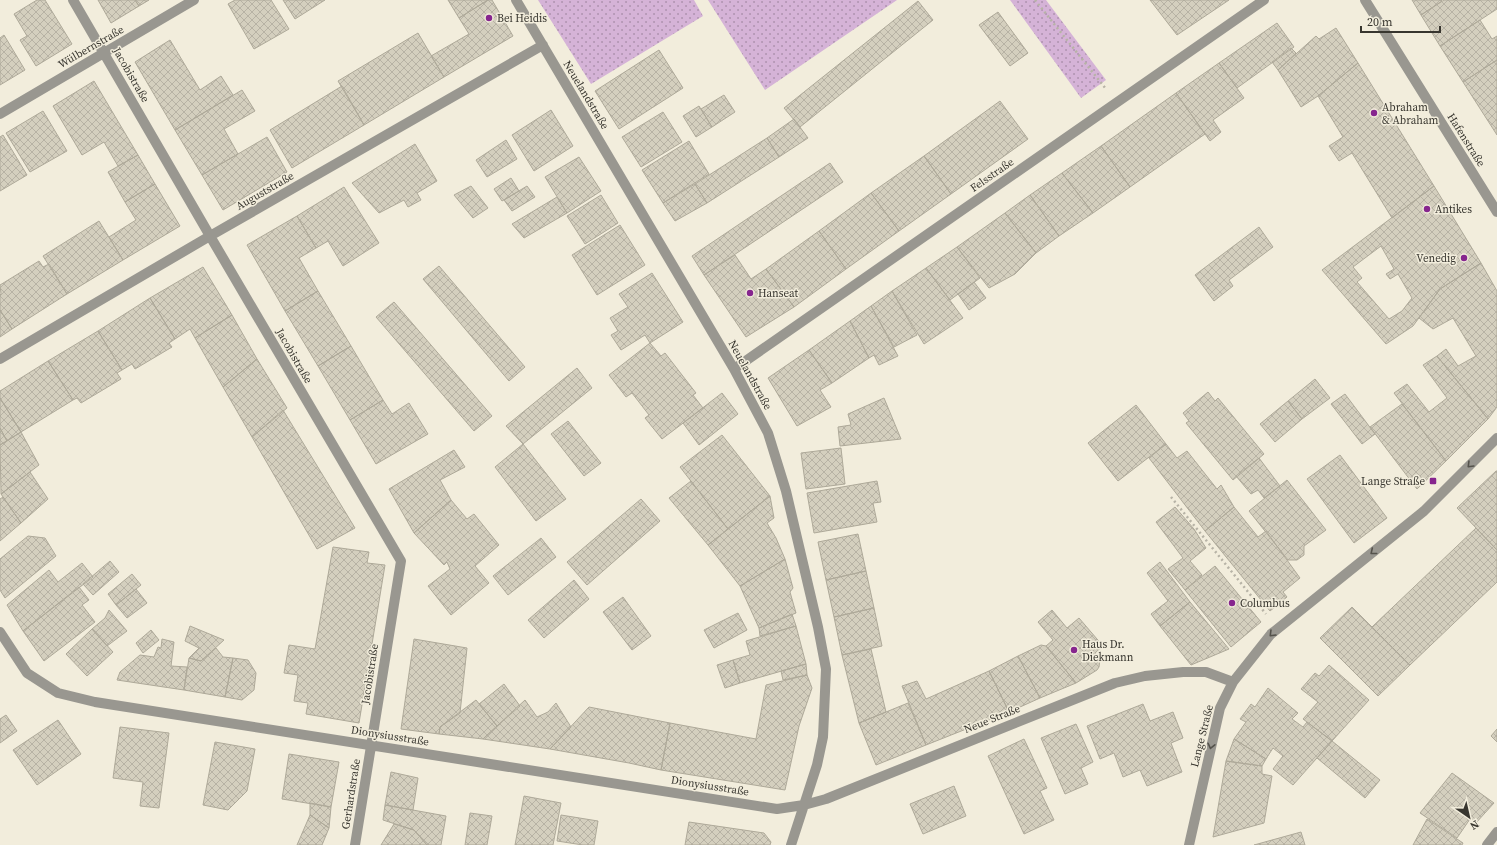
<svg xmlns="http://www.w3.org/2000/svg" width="1497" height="845" font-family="'Source Serif 4',serif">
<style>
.park{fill:url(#park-dots)}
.building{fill:url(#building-cross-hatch);stroke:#aea999;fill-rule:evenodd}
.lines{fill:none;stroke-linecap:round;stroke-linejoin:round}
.path{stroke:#b7b3a6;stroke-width:2.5;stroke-dasharray:2 3;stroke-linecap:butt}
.minor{stroke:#999790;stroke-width:10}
.oneway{stroke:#55534c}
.poi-dot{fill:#86258e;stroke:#f2eddc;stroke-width:1.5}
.labels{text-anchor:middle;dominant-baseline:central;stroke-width:3;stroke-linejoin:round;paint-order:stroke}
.poi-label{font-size:11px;fill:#38362f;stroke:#f2eddc;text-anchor:start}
.street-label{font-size:11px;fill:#38362f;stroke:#f2eddc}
</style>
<defs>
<pattern id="park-dots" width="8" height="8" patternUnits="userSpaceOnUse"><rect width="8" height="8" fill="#d5b3d7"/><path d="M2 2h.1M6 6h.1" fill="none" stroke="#ae92af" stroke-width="1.8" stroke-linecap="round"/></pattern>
<pattern id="building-cross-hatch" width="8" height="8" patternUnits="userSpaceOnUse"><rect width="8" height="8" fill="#d4cfbe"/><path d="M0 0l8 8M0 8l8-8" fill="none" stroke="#b7b2a4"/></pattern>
</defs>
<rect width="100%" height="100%" fill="#f2eddc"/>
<path class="park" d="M538 0H694L703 16 591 84Z
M708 0H897L765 90Z
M1010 0H1046L1106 80 1081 98Z"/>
<path class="building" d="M37 0H45L72 44 36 66 20 40 27 36 14 14Z
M98 0H135L139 6 111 23Z
M135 0H149L139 6Z
M235 0H271L289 29 254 49 228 4Z
M283 0H325L295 19Z
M448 0H488L459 18Z
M488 0H492L513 36 444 77 431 56 469 34 459 18Z
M1150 0H1229L1177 35Z
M1412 0H1441L1442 1 1421 15Z
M1444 0H1497V9L1440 46 1421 15Z
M918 1 933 20 800 127 784 108Z
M998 12 1028 53 1010 66 979 25Z
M1480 20 1492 39 1497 36V60L1463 82 1440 46Z
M1277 23 1294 47 1237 88 1219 63Z
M1336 28 1358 63 1318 96 1301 107 1278 70 1316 36 1319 39Z
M418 33 444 77 364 125 338 81Z
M4 35 25 70 0 85V38Z
M170 40 200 90 221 76 233 95 175 130 135 62Z
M1291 48 1296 53 1278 70 1272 62Z
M659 50 683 88 619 129 595 91Z
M1497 60V135L1463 82Z
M1219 63 1244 98 1213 120 1221 132 1210 141 1176 93Z
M1358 63 1434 186 1392 218 1352 153 1339 161 1329 146 1343 137 1318 96Z
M94 81 138 155 118 166 104 142 82 155 53 106Z
M342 86 364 125 292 168 270 130Z
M242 90 255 111 224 129 238 154 202 175 175 130Z
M1176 93 1205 134 1130 187 1101 146Z
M724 95 735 112 712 127 701 109Z
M1000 101 1028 139 951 194 924 156Z
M699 106 712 127 696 137 683 116Z
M551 110 573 146 534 171 512 135Z
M43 111 67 151 30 172 6 133Z
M663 112 682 142 641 167 622 137Z
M794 119 808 138 779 157 767 138Z
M3 135 27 175 0 191V137Z
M267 137 287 172 223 210 202 175Z
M767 138 779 157 707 203 695 184Z
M506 140 517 159 487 177 476 160Z
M689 141 709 174 663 203 642 170Z
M415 144 437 181 417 193 421 200 408 207 404 200 379 213 352 183Z
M1101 146 1130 187 1093 213 1062 173Z
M138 155 155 184 125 202 108 172Z
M924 156 951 194 899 231 871 193Z
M579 157 601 191 567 213 545 177Z
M830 163 843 182 704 275 692 256Z
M1062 173 1093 213 1059 236 1030 195Z
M511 178 519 191 502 201 494 189Z
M155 184 180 226 123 260 109 237 136 220 125 202Z
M695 184 707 203 675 221 663 203Z
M471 186 488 208 473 218 454 195Z
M527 186 535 197 512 211 504 200Z
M1434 186 1481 263 1440 289 1413 326 1386 344 1322 270ZM1381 246 1394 269 1386 274 1390 279 1398 274 1412 298 1402 311 1389 319 1357 282 1362 278 1353 267Z
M344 187 379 243 343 266 328 241 316 248 297 216Z
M871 193 899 231 846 269 819 231Z
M601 195 618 223 585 244 567 216Z
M1030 195 1059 236 1036 253 1005 213Z
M557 197 567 213 524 238 512 224Z
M1005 213 1036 253 1015 274 989 288 957 247Z
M297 216 316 248 299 258 318 291 285 311 247 245Z
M99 221 123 260 67 294 43 256Z
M620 225 645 265 597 295 572 255Z
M1259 227 1273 247 1229 280 1233 286 1214 301 1195 275Z
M819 231 846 269 794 307 766 269Z
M957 247 980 278 950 300 926 268Z
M735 255 751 279 766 269 794 307 746 337 704 275Z
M39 261 43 267 49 264 67 294 12 329 0 310V295L1 294 0 285Z
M1481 263 1497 291V407L1488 419 1437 356 1446 349 1458 366 1476 356 1453 318 1433 329 1419 318 1440 289Z
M439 266 525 367 509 381 423 279Z
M203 267 232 315 195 338 190 329 175 339 150 298Z
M926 268 963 318 924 344 892 291Z
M652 273 683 322 650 343 645 335 621 350 611 335 618 331 610 318 628 307 619 294Z
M974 282 986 298 969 310 958 294Z
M318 291 351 346 318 366 285 311Z
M892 291 917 335 894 347 871 306Z
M150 298 175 339 169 343 172 347 135 369 132 364 122 370 98 331Z
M394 302 492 416 474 431 376 317Z
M871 306 898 356 879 365 874 355 869 358 850 321Z
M0 310 12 329 0 337Z
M232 315 257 359 223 387 195 338Z
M850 321 869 358 832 383 809 350Z
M98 331 122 370 117 373 121 379 81 403 77 398 73 400 48 361Z
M650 343 661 356 665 353 696 393 693 395 703 408 662 439 645 418 649 415 632 393 626 397 609 375Z
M351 346 383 400 350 420 318 366Z
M809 350 832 383 820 390 831 407 797 426 768 378Z
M1437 356 1488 419 1446 461 1394 393 1407 384 1429 412 1447 398 1423 365Z
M257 359 287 408 252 437 223 387Z
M48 361 73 400 21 432 0 398V391Z
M577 368 592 388 523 444 506 426Z
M1315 379 1330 398 1302 419 1288 401Z
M1208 392 1215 401 1218 398 1264 454 1233 480 1186 423 1189 421 1183 413Z
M722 393 738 414 699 445 683 423Z
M1345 394 1375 434 1362 444 1331 404Z
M0 398 21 432 7 441 0 428Z
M884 398 901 439 840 446 838 427 851 425 848 414Z
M383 400 392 414 409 403 428 434 376 464 350 420Z
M1288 401 1302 419 1275 442 1260 424Z
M1402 404 1446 461 1417 489 1370 427Z
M1136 405 1166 444 1118 481 1088 443Z
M283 410 355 528 317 549 252 437Z
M568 421 601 463 584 476 551 434Z
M0 428 7 441 0 445Z
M21 432 39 465 1 494 0 445Z
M722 435 770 496 728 529 680 467Z
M523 444 566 499 536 521 495 467Z
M1166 444 1177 458 1187 451 1217 489 1221 485 1234 507 1205 531 1149 458Z
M841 448 845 484 806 489 801 453Z
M454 450 465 467 440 480 451 500 414 533 389 489Z
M1340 455 1387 518 1354 543 1307 479Z
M1259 458 1280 486 1264 498 1258 490 1251 494 1236 476Z
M1496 471H1497V550L1457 508Z
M30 472 48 499 21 523 1 494Z
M1287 480 1326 530 1304 546V555L1297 560H1288L1249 511Z
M691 481 728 529 708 545 669 498Z
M877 481 881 502 873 503 877 522 814 533 807 493Z
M770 496 774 518 767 523 776 538 785 559 740 586 708 545Z
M3 497 21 523 0 541V499Z
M641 499 660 521 587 585 567 562Z
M451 500 467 519 474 514 499 545 475 566 489 583 451 615 428 586 450 569 447 562 444 565 414 533Z
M1175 507 1194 529 1206 548 1190 561 1202 575 1185 590 1168 569 1183 558 1156 522Z
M1234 507 1258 537 1266 531 1300 578 1283 592 1287 597 1270 611 1205 531Z
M1476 528 1497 550V582L1410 665 1372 627Z
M858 534 866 571 826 580 818 542Z
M28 536 45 538 56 556 5 598 0 590V559Z
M541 538 556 557 508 595 493 576Z
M333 547 369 552 367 563 385 565 359 723 306 714 308 703 294 701 298 675 284 673 289 645 315 649Z
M785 559 793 588 790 592 796 613 759 628 740 586Z
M110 561 119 572 93 595 83 584Z
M1160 562 1190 602 1160 626 1151 614 1168 601 1147 573Z
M82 563 93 577 23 631 7 605 49 570 58 582Z
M1215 566 1261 622 1231 647 1185 590Z
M866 571 874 608 834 617 826 580Z
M132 574 141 585 116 605 108 594Z
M574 580 589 599 544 638 528 620Z
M79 587 89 600 82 605 95 622 44 661 23 631Z
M136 589 147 603 127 618 116 605Z
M623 597 651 636 632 650 603 612Z
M1190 602 1229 649 1191 665 1160 626Z
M1352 607 1410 665 1378 696 1320 638Z
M874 608 882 646 842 655 834 617Z
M109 610 127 631 107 646 92 629 105 618Z
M1052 610 1067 628 1079 618 1103 646 1095 653 1100 659 1099 667 1097 670 1076 683 1046 646 1053 640 1038 622Z
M738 613 747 630 714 648 704 630Z
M792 614 796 626 760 636 759 628Z
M190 626 224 640 201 661 189 658 199 648 185 641Z
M796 626 806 664 740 683 733 660 750 655 746 641Z
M92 629 113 652 87 676 66 654Z
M151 630 159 640 143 653 136 643Z
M162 639 174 642 171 666 187 667 184 690 117 680 120 672 140 655 154 657 158 647 161 648Z
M414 639 467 648 460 713 440 727 439 734 401 729Z
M1041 645 1046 646 1076 683 1040 698 1018 656Z
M216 648 223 657 233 658 225 697 184 690 189 658 201 661Z
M871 649 886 712 859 723 842 655Z
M1018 656 1040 698 1009 712 989 671Z
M233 658 248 660 256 673 254 690 242 700 225 697Z
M733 660 740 683 725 688 717 665Z
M806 664 807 675 783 680 781 671Z
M1329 665 1369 700 1332 741 1303 719 1318 702 1301 689 1315 673 1319 676Z
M989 671 1009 712 926 745 902 686 917 681 926 699Z
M807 675 812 688 799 726 785 790 661 770 670 723 756 739 766 685Z
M504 684 520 706 497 726 479 704Z
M1268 688 1298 713 1292 719 1303 727 1307 722 1332 741 1293 785 1273 769 1283 756 1273 748 1266 759 1234 739 1246 722 1240 719 1251 704 1255 707Z
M476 700 497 726 483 739 439 734 440 727Z
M525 700 537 717 548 712 556 703 571 727 550 749 483 739Z
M908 703 926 745 876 765 859 723Z
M1143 704 1150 721 1173 712 1183 738 1171 743 1182 772 1147 786 1140 770 1123 777 1114 753 1100 759 1087 726Z
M589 707 670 723 661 770 629 763 550 749Z
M6 715 17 731 0 743V719Z
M58 720 81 754 37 785 13 750Z
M1076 724 1093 762 1081 768 1088 784 1065 794 1041 738Z
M120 727 169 733 159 808 140 806 143 782 113 778Z
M1497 729V742L1491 736Z
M1024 739 1047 788 1040 791 1054 820 1024 834 988 756Z
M1234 739 1266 759 1262 766 1226 761Z
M1332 741 1380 780 1365 798 1317 758Z
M215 742 255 749 247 791 228 810 203 805Z
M289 754 339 762 331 807 282 799Z
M1226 761 1262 766V774L1272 776 1264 823 1213 837Z
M391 772 418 778 413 810 385 805Z
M1452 773 1494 803 1475 824 1470 819 1457 838 1420 813Z
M954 786 966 816 923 834 910 804Z
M524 796 561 803 553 845H515Z
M310 803 331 807 329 828 310 815Z
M385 805 446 816 441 845H427L414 830 383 820Z
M470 813 492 816 487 845H465Z
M310 815 329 828 322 845H297Z
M561 815 598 821 594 845H583L557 841Z
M1427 819 1463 843 1462 845H1413Z
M689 822 764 833 771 842 770 845H685Z
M394 824 414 830 427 845H381Z
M1301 832 1305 845H1254Z"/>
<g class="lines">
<path class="path" d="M1035 0 1106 89
M1171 497 1266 614"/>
<path class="minor" d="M73 0 210 236 401 561 355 845
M1365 0 1497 212
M0 114 194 0
M0 359 210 236 543 45
M734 369 1264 0
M0 632 27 673 58 693 95 702 777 809 804 805 817 765 823 737 826 669 818 627 786 491 768 433 734 369 516 0
M791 845 804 805 826 799 1115 683 1145 676 1183 672H1206L1233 682
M1189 845 1220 708 1233 682 1271 634 1424 511 1497 438
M1487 845 1497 832"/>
</g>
<defs><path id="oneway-chevron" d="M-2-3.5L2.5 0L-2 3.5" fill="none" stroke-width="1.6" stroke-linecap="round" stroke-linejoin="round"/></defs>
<g class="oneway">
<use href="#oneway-chevron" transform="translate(1470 465) rotate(135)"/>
<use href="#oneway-chevron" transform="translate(1373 552) rotate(141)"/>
<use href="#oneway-chevron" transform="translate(1272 634) rotate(135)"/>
<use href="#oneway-chevron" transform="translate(1211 746) rotate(103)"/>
</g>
<g class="poi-dot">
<circle cx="489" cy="18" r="4"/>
<circle cx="1374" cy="113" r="4"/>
<circle cx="1427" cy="209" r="4"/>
<circle cx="1464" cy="258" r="4"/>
<circle cx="750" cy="293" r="4"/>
<rect x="1429" y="477" width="8" height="8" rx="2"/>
<circle cx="1232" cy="603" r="4"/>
<circle cx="1074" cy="650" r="4"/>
</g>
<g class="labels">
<g class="poi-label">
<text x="497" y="18">Bei Heidis</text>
<text x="1382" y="107">Abraham<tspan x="1382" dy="13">&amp; Abraham</tspan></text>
<text x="1435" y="209">Antikes</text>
<text x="1456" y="258" text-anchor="end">Venedig</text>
<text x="758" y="293">Hanseat</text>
<text x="1425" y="481" text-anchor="end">Lange Straße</text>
<text x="1240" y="603">Columbus</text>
<text x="1082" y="644">Haus Dr.<tspan x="1082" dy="13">Diekmann</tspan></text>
</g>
<g class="street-label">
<text transform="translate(91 47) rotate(-30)">Wülbernstraße</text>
<text transform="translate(131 75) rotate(60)">Jacobistraße</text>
<text transform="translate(586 95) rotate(59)">Neuelandstraße</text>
<text transform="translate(1466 140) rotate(58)">Hafenstraße</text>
<text transform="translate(992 175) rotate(-35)">Felsstraße</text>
<text transform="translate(265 191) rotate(-30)">Auguststraße</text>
<text transform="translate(294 356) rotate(60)">Jacobistraße</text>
<text transform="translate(750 375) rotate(61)">Neuelandstraße</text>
<text transform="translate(370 674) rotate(-81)">Jacobistraße</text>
<text transform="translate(992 719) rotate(-22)">Neue Straße</text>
<text transform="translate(390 736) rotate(9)">Dionysiusstraße</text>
<text transform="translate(1202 736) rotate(-76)">Lange Straße</text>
<text transform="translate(710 786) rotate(9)">Dionysiusstraße</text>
<text transform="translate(351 794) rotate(-81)">Gerhardstraße</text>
</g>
</g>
<g transform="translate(1469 817) rotate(146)" stroke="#f2eddc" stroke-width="3" paint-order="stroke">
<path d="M0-3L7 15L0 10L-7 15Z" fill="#38362f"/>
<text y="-6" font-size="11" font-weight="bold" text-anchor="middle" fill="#38362f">N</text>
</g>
<path d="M1361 26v6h79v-6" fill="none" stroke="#38362f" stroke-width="2"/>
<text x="1367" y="26" font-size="12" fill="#38362f" stroke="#f2eddc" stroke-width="3" paint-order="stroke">20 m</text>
</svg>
